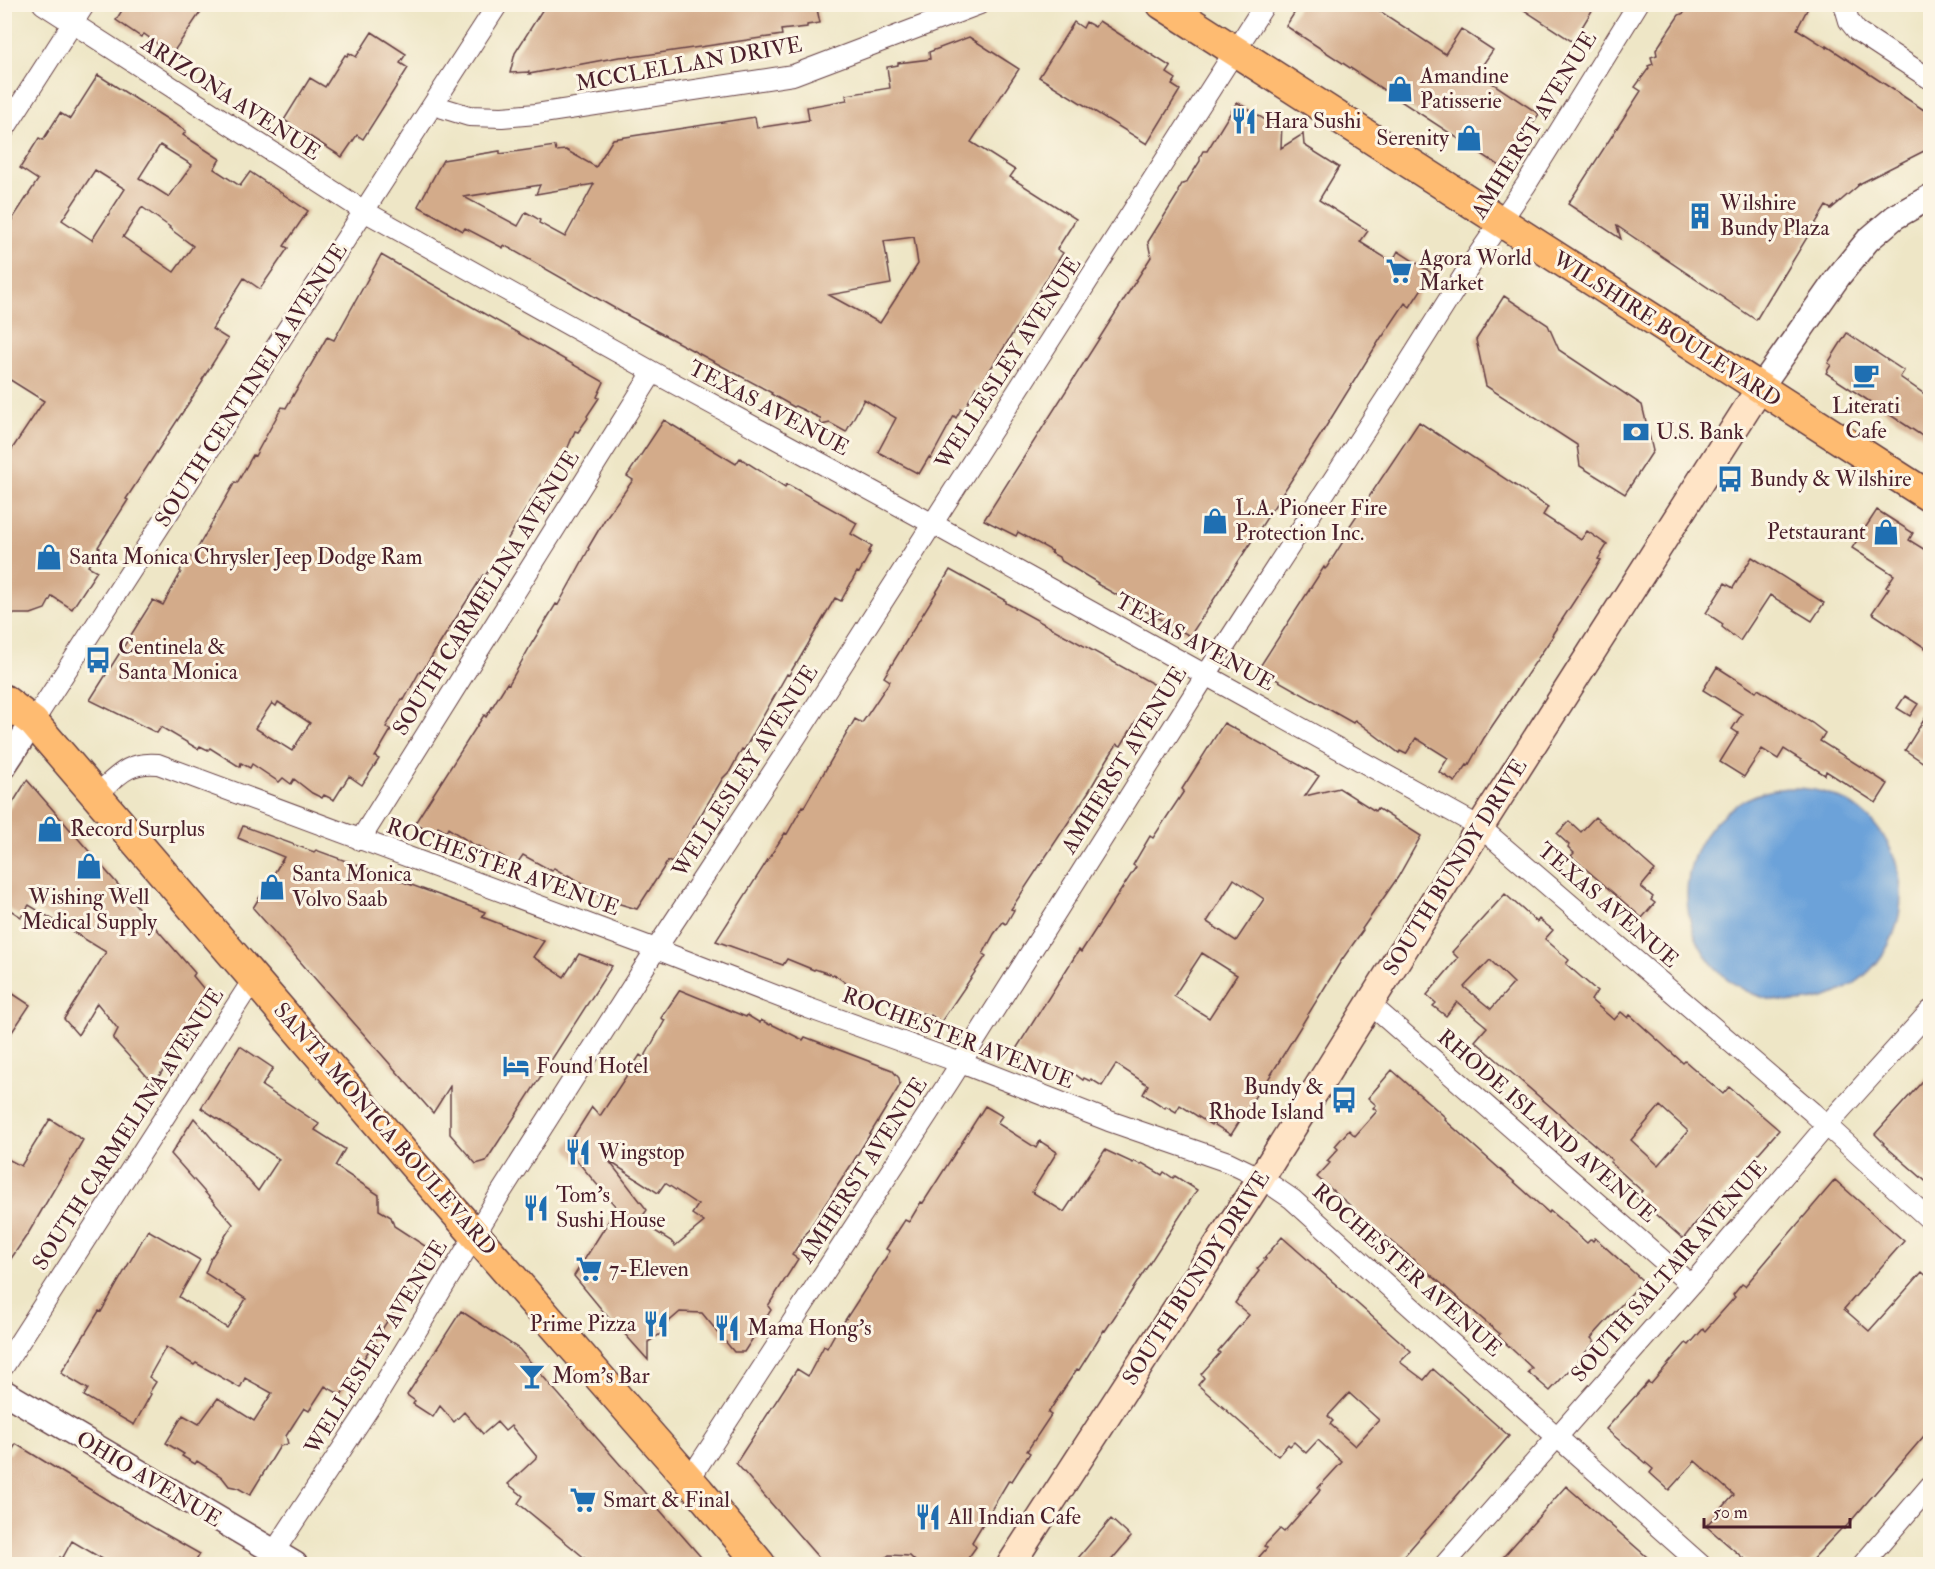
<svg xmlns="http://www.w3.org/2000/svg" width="1935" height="1569" font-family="'IM FELL Double Pica',serif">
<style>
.water{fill:#6ca2d9;stroke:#5b6082;stroke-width:1.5}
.building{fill:#d3ab8a;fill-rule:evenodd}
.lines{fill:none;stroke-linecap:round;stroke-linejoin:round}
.minor-casing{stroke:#633d42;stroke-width:22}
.tertiary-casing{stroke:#633d42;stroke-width:27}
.secondary-casing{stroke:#633d42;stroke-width:30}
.primary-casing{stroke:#633d42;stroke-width:33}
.minor{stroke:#fff;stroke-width:20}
.tertiary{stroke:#fff;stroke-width:24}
.secondary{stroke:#ffe4c6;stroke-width:27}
.primary{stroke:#febb71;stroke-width:30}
.labels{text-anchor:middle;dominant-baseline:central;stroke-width:6;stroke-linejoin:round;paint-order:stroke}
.street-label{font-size:22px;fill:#4a1f2b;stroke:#fcf5e5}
.poi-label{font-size:22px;fill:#4a1f2b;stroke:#fcf5e5;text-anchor:start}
</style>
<rect width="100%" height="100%" fill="#fcf5e5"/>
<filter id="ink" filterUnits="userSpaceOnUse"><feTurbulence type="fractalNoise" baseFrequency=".0167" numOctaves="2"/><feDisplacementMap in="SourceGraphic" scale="12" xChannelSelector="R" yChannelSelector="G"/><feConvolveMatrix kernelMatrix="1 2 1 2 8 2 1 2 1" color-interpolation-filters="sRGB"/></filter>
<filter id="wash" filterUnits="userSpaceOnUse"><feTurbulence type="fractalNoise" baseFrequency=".008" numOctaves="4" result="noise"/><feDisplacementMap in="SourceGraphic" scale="24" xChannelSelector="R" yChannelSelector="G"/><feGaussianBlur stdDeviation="1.35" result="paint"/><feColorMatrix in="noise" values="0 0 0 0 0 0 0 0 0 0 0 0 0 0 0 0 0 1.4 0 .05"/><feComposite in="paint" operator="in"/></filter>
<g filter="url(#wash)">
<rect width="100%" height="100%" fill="#eee6c6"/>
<path class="water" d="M1687 895a107 107 0 1 1 214 0a107 107 0 1 1-214 0Z"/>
<g id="blocks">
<path class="building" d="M126 4H206L172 54 144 34 141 37 116 20Z
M546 4H810L817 9 820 23 807 25V27L781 30 782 35 632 57 631 56 619 57 529 74V72L510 73 515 53Z
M1300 4H1369L1445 54 1461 29 1493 50 1477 73 1539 114 1503 168 1286 26Z
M1515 4H1596L1573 42Z
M1690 4H1810L1797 29 1827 48V46L1930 114V148L1857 185H1859L1831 209 1826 206 1783 277V275L1756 320 1617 226 1621 239 1568 204 1641 91 1635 87 1649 68 1648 66 1653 64 1651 57 1657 55 1656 50 1671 27 1679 15 1684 13Z
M1099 21 1171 67 1167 73 1176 79 1172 85 1180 90 1147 144 1039 77 1074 22 1083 28 1086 22 1095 27Z
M372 32 406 54 400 63 408 68 363 139 357 135 342 157 284 120 310 78 325 87 345 55 347 56 349 53 356 57Z
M969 37 1019 69 971 142 1015 170 1010 177 1076 219 1057 249 1063 253 978 389 976 387 964 410 961 409 956 418 954 416 931 458 929 457 919 474 878 452 896 418 864 399 846 432 830 423 821 425 820 418 795 406 794 407 771 394 772 393 623 313 504 245 503 248 465 228 463 231 418 206 443 160 500 151V154L555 146 556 151 566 150 596 167 613 139 755 117 757 128 809 120 807 107 847 100 846 95 890 88 887 67 898 65V63L930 59 929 52ZM594 184 565 237 539 223 540 220 526 212 518 226 464 197 540 185 536 194ZM914 237 918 264 880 323 829 295 891 284 884 241Z
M98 75 186 131 183 135 220 159 214 169 240 186 250 172 308 211 284 246 288 248 260 289 244 278 212 329 228 339 202 380 203 381 126 499 128 500 98 547 100 548 88 566 97 571 72 609 52 596 45 609 31 614H13L4 609V461L44 401 4 376V232L38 180 20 168 39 138 43 140 60 113 70 119ZM160 145 192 165 169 197 139 178ZM95 170 125 189 92 240 62 220ZM142 207 170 227 169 228 193 246 174 272 123 237Z
M1237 102 1273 125 1282 121 1281 148 1303 134 1304 145 1339 167 1319 200 1368 231 1360 242 1392 262 1398 251 1432 273 1410 307 1405 303 1383 336H1382L1320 436 1190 636 1097 584 1098 583 1060 560 1059 557 1051 553 1052 551 1018 532 1016 536 984 520 1151 257 1148 242 1178 194V191L1182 184 1186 183 1200 161V157L1203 151H1207Z
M381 255 604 382 597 397 599 398 587 416 588 418 578 432 575 431 566 452 564 451 549 477 547 475 485 576 483 575 422 672 420 671 404 700 402 699 386 727 391 730 375 757 379 759 362 785 349 776 334 800 324 795 322 798 312 793 294 779 291 784 283 778 279 782 252 764 250 768 241 763 240 767 210 748 208 750 200 746 198 749 161 727 157 733 90 700 153 600 163 605 181 572 180 571 188 555 192 558 235 482 237 483 253 455 255 456 282 407 286 408 327 337 334 340ZM278 702 310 723 292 751 255 728 272 703 276 706Z
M1504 296 1548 325 1559 350 1642 405 1653 451 1625 494 1580 466 1577 445 1486 386 1476 340Z
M1847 333 1904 371 1900 377 1930 398V441L1826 373 1831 365 1828 363Z
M664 420 736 464 740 458 785 487 787 484 857 523 851 534 872 546 868 553H870L859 573 857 572 841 601 835 598 797 663H796L789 675 787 674 744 750 742 749 730 771 723 778 672 863 668 861 637 909 610 901 592 892 593 890 568 875 567 876 554 868 552 871 523 855 516 865 499 854 497 858 478 846 477 847 448 828 446 832 438 827 434 835 415 823 484 715 486 717 507 683 509 684 532 643 556 604 558 605 589 549 588 548 605 519 633 480 627 476Z
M1419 422 1548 507 1543 515 1581 540 1587 531 1607 545 1598 559 1601 560 1552 635 1553 636 1484 738 1468 766 1467 765 1455 782 1439 772 1448 758 1416 738 1406 754 1400 751 1399 753 1355 720 1353 723 1272 677 1271 680 1257 671 1324 567 1325 569 1327 567 1344 540 1341 539Z
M1877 510 1913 533 1909 540 1930 553V651L1872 613 1889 588 1886 587 1894 575 1852 548Z
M1752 557 1824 603 1812 621 1770 595 1740 641 1722 627 1723 624 1706 613 1725 583 1733 588Z
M950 570 1006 601V603L1157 686 1121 746 1117 744 1107 760 1089 791 1011 909 1014 910 1006 924 1003 922 994 934 983 954 986 956 941 1022 931 1015 930 1017 922 1013 921 1015 910 1007V1009L905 1006 904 1010 885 998 884 1000 879 998V999L861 989 859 992 836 976 815 969 814 970 787 959 783 965 716 941 785 833 787 834 803 806 804 807 855 719 862 723 890 681 884 677Z
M1717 667 1756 692 1758 689 1812 723 1825 733 1820 741 1888 784 1876 803 1826 771 1825 775 1784 749 1778 759 1762 749 1744 777 1720 762 1738 733 1732 729 1742 714 1703 690Z
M1905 696 1918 704 1910 716 1897 708Z
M1930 710V767L1905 750Z
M1224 723 1319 776 1305 796 1339 788 1375 811 1377 808 1421 836 1398 877 1362 929 1363 930 1341 961 1261 1091 1259 1090 1231 1135 1212 1123 1211 1125 1180 1105 1176 1112 1166 1106 1165 1108 1143 1094 1148 1085 1116 1064 1102 1086 1091 1079 1090 1081 1084 1078 1083 1080 1072 1072 1069 1077 1039 1059 1037 1062 1016 1049 1079 950 1081 952 1136 867 1133 865 1150 836 1153 838 1184 791 1182 789ZM1234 879 1264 899 1236 941 1207 922ZM1202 953 1237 975 1209 1018 1174 996Z
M27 780 195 973 193 976 208 994 190 1022 192 1025 154 1084 113 1039 118 1029 97 1003 78 1035 64 1019 106 952 29 905 21 917 4 906V817Z
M1595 817 1655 870 1641 887 1653 897 1651 900 1655 903 1642 918 1571 856 1574 853 1568 847 1569 845 1557 834 1569 821 1581 832Z
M243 826 314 852 316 850 485 912 482 917 544 941 533 957 564 977 579 954 612 966 486 1161 476 1164 450 1134V1086L433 1113 253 908 284 857 238 838Z
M1505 894 1537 922 1539 919 1553 930 1545 939 1569 960 1566 964 1597 991 1591 1000 1614 1020 1621 1012 1628 1018 1630 1015 1683 1063 1685 1061 1723 1094 1729 1087 1779 1130 1712 1206 1710 1205 1683 1239 1636 1197 1642 1191 1610 1162 1612 1160 1475 1041 1487 1027 1457 1002 1446 1016 1433 1006 1436 1003 1427 995 1458 958 1452 952ZM1490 960 1514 983 1491 1009 1464 987ZM1660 1106 1688 1131 1658 1165 1631 1140Z
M4 988 30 1005 4 1044Z
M680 990 746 1017 747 1015 760 1023 761 1020 770 1025 771 1024 803 1040 805 1037 892 1070 899 1078 900 1085 853 1162 792 1255 798 1259 768 1306 771 1310 744 1352H734L702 1313 680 1312 665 1325 663 1331 659 1335 648 1342V1360L623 1332 621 1333 574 1276 617 1208 566 1148 592 1107 600 1116 640 1055 644 1058 665 1020 661 1018ZM609 1161 658 1193 665 1183 698 1205 692 1214 704 1222 675 1246 671 1241 639 1221 647 1210Z
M240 1046 273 1068 262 1086 319 1124 315 1130 345 1149 335 1166 379 1195V1210L391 1217 394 1226 425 1246 429 1252 428 1256 341 1395 325 1386 309 1411 304 1408 286 1436 288 1444 280 1446 250 1495 238 1488 229 1486 222 1477 197 1461 195 1464 182 1456 184 1454 166 1443 183 1415 199 1424 218 1398 254 1421 272 1393 245 1378 240 1388 196 1363 194 1365 166 1347 149 1377 156 1382 149 1393 151 1394 134 1425 84 1396 88 1389 61 1373 99 1311 101 1312 148 1230 200 1260 179 1297 227 1328 246 1299 205 1273 211 1258 233 1224 171 1154 194 1118 258 1191 279 1159 201 1108Z
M1392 1070 1446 1118 1445 1120 1549 1213 1550 1211 1587 1243 1591 1239 1593 1241 1595 1238 1643 1281 1591 1338 1595 1342 1550 1391 1528 1372 1532 1368 1498 1336 1500 1334 1317 1177 1330 1163 1327 1161 1338 1149 1335 1146 1349 1130 1355 1136 1377 1111 1373 1108 1376 1105 1368 1098Z
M1930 1073V1185L1883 1144 1884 1143 1875 1134Z
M985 1106 1002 1116 997 1123 1036 1148 1040 1141 1057 1152 1032 1192 1064 1212 1105 1150 1133 1163 1134 1161 1141 1165 1142 1163 1162 1175 1164 1172 1173 1178 1175 1176 1197 1190 1127 1298 1105 1331 1104 1330 1079 1370 1077 1369 1048 1413 1051 1415 1027 1451 1030 1453 1012 1481 1009 1480 972 1542 976 1547 964 1564H918L910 1556 889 1555 877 1564H824L736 1463 797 1369 808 1376 824 1346 827 1348 837 1330 838 1331 890 1251 886 1249 905 1220 909 1222 921 1202 923 1203Z
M50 1119 83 1140 29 1232 4 1269V1157L21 1166Z
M1835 1180 1904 1241 1844 1309 1869 1331 1922 1272 1930 1279V1328L1923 1336 1930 1343V1429L1844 1529 1842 1528 1808 1564H1750L1706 1526 1734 1495 1695 1461 1669 1490 1650 1473 1653 1469 1606 1429 1648 1382 1651 1384 1686 1343 1689 1345 1703 1329 1705 1331 1735 1297 1733 1295 1742 1284 1745 1286Z
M1282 1237 1411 1351 1400 1362 1424 1380 1433 1369 1509 1436 1397 1564H1267L1259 1557 1267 1548 1264 1546 1280 1529 1284 1532 1318 1493 1320 1490 1318 1488 1342 1462 1318 1440 1306 1453 1294 1442 1290 1446 1288 1444 1278 1456 1198 1385 1204 1378 1201 1374 1220 1353 1218 1351 1249 1315 1235 1303 1259 1271 1257 1269 1266 1259 1264 1258ZM1349 1393 1379 1420 1355 1446 1330 1424 1333 1421 1328 1416Z
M461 1311 519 1349 707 1564H592L518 1503 523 1496 508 1484 537 1457 511 1426 505 1431 497 1422 483 1434 464 1412 454 1422 440 1406 433 1417 413 1404 415 1401 407 1395Z
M16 1444 135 1517 200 1554 194 1564H111L72 1541 62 1559 60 1557 56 1564H4V1451L10 1454Z
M1566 1486 1655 1564H1497Z
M1111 1519 1131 1537 1108 1564H1073Z"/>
</g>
</g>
<g filter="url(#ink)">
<use href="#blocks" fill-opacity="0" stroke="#633d42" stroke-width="1.5"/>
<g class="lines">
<g class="minor-casing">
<path id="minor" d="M43 4 364 211 653 372 933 524 1480 827 1812 1112 1930 1220
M1844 4 1849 21 1857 31 1930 79
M433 105 469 116 502 117 536 114 793 75 980 4
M4 130 85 4
M33 722 498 4
M96 795C117 777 127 761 158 764L656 949 808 1008 961 1063 1109 1121 1228 1162 1261 1178 1292 1199 1441 1334 1700 1564
M360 840 653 372
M1370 1004 1691 1285
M4 1366 254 978
M689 1480 950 1080 1206 675 1394 386 1464 275 1526 185 1638 4
M266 1564 375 1399 498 1197 656 949 798 734 1265 4
M1445 1564 1691 1285 1827 1125 1930 1011
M1863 1564 1930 1486"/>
</g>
<g class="tertiary-casing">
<path id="tertiary" d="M1760 388 1838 277 1868 240 1895 217 1930 197
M4 766 33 722
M4 1392 295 1564"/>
</g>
<g class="secondary-casing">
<path id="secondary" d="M1011 1564 1261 1178 1480 827 1760 388"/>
</g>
<g class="primary-casing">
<path id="primary" d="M1162 4 1930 497
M4 700 33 722 413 1164 699 1491 760 1564"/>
</g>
<use href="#minor" class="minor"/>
<use href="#tertiary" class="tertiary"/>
<use href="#secondary" class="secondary"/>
<use href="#primary" class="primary"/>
</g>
</g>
<defs>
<g id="shop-bare" transform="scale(2.07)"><path d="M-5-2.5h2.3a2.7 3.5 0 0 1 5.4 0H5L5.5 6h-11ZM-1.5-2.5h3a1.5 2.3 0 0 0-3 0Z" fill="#1f6fb2" stroke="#fcf5e5" stroke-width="2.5" paint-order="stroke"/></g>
<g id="restaurant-bare" transform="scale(2.07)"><path d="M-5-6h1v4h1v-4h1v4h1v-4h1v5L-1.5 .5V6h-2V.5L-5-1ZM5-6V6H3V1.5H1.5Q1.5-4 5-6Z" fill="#1f6fb2" stroke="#fcf5e5" stroke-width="2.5" paint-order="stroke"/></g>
<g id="building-bare" transform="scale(2.07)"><path d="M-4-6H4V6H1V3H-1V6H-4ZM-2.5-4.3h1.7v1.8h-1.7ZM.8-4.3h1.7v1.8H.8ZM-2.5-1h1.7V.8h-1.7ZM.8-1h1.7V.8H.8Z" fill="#1f6fb2" stroke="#fcf5e5" stroke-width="2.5" paint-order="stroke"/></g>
<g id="supermarket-bare" transform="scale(2.07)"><path d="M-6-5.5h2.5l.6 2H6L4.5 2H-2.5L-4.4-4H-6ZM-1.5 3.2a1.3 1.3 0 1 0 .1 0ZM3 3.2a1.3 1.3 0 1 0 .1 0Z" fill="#1f6fb2" stroke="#fcf5e5" stroke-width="2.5" paint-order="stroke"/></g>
<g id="cafe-bare" transform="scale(2.07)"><path d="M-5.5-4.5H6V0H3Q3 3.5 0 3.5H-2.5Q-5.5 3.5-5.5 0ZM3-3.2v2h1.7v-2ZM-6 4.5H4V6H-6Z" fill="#1f6fb2" stroke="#fcf5e5" stroke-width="2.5" paint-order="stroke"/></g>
<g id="bank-bare" transform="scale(2.07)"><path d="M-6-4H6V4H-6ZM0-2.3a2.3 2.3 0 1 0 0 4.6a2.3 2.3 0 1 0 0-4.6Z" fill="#1f6fb2" stroke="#fcf5e5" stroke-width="2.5" paint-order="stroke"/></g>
<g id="bus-bare" transform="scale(2.07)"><path d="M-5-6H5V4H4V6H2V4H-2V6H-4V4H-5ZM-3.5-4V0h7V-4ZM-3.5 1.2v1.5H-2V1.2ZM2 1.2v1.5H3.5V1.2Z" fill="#1f6fb2" stroke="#fcf5e5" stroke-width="2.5" paint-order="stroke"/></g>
<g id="hotel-bare" transform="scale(2.07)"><path d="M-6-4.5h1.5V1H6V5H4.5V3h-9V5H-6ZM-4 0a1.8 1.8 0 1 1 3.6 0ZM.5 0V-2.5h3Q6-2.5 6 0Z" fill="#1f6fb2" stroke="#fcf5e5" stroke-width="2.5" paint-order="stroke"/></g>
<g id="bar-bare" transform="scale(2.07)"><path d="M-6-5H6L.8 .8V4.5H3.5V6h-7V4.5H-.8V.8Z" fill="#1f6fb2" stroke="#fcf5e5" stroke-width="2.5" paint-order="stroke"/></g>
</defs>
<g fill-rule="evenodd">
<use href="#shop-bare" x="1400" y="89"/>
<use href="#restaurant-bare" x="1244" y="121"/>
<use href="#shop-bare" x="1469" y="138"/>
<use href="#building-bare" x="1700" y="216"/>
<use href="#supermarket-bare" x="1399" y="271"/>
<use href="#cafe-bare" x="1866" y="375"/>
<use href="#bank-bare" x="1636" y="432"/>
<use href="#bus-bare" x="1730" y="479"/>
<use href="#shop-bare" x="1215" y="521"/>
<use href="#shop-bare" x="1886" y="532"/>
<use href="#shop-bare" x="49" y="557"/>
<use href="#bus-bare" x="98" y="660"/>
<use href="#shop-bare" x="50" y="829"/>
<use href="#shop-bare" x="89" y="866"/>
<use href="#shop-bare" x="272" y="887"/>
<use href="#hotel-bare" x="516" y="1066"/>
<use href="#bus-bare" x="1344" y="1100"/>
<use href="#restaurant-bare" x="578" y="1152"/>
<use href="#restaurant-bare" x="536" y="1208"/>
<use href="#supermarket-bare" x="589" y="1269"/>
<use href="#restaurant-bare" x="656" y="1324"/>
<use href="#restaurant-bare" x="727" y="1328"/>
<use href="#bar-bare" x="532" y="1376"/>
<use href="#supermarket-bare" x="583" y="1500"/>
<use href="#restaurant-bare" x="928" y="1517"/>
</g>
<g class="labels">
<g class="street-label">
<text transform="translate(689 64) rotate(-10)">MCCLELLAN DRIVE</text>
<text transform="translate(231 98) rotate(33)">ARIZONA AVENUE</text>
<text transform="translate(1534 125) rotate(-58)">AMHERST AVENUE</text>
<text transform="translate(1667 329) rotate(33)">WILSHIRE BOULEVARD</text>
<text transform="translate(1008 363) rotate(-57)">WELLESLEY AVENUE</text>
<text transform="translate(251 385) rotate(-57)">SOUTH CENTINELA AVENUE</text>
<text transform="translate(769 408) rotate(28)">TEXAS AVENUE</text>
<text transform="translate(486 593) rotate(-58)">SOUTH CARMELINA AVENUE</text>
<text transform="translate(1195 642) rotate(29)">TEXAS AVENUE</text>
<text transform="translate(1124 760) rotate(-58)">AMHERST AVENUE</text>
<text transform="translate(745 771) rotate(-57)">WELLESLEY AVENUE</text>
<text transform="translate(503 867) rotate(20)">ROCHESTER AVENUE</text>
<text transform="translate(1455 867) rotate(-58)">SOUTH BUNDY DRIVE</text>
<text transform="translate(1608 905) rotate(41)">TEXAS AVENUE</text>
<text transform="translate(958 1038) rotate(21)">ROCHESTER AVENUE</text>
<text transform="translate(1547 1126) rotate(41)">RHODE ISLAND AVENUE</text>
<text transform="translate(128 1129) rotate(-57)">SOUTH CARMELINA AVENUE</text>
<text transform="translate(385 1129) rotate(49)">SANTA MONICA BOULEVARD</text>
<text transform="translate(863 1170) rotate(-57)">AMHERST AVENUE</text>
<text transform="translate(1407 1270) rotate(42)">ROCHESTER AVENUE</text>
<text transform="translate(1669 1271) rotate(-49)">SOUTH SALTAIR AVENUE</text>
<text transform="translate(1196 1278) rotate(-57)">SOUTH BUNDY DRIVE</text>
<text transform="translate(376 1347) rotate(-58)">WELLESLEY AVENUE</text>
<text transform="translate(149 1479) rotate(31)">OHIO AVENUE</text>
</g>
<g class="poi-label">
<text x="1420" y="76">Amandine<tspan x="1420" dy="25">Patisserie</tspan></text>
<text x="1264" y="121">Hara Sushi</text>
<text x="1449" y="138" text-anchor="end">Serenity</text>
<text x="1720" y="203">Wilshire<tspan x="1720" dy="25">Bundy Plaza</tspan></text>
<text x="1419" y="258">Agora World<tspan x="1419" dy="25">Market</tspan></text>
<text x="1866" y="406" text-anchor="middle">Literati<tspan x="1866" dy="25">Cafe</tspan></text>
<text x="1656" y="432">U.S. Bank</text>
<text x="1750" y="479">Bundy &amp; Wilshire</text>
<text x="1235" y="508">L.A. Pioneer Fire<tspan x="1235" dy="25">Protection Inc.</tspan></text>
<text x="1866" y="532" text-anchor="end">Petstaurant</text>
<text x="69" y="557">Santa Monica Chrysler Jeep Dodge Ram</text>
<text x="118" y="647">Centinela &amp;<tspan x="118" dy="25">Santa Monica</tspan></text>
<text x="70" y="829">Record Surplus</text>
<text x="292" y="874">Santa Monica<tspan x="292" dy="25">Volvo Saab</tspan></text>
<text x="89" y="897" text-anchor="middle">Wishing Well<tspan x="89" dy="25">Medical Supply</tspan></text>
<text x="536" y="1066">Found Hotel</text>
<text x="1324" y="1087" text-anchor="end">Bundy &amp;<tspan x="1324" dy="25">Rhode Island</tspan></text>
<text x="598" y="1152">Wingstop</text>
<text x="556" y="1195">Tom's<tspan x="556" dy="25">Sushi House</tspan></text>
<text x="609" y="1269">7-Eleven</text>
<text x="636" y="1324" text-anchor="end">Prime Pizza</text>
<text x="747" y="1328">Mama Hong's</text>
<text x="552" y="1376">Mom's Bar</text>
<text x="603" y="1500">Smart &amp; Final</text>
<text x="948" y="1517">All Indian Cafe</text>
</g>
</g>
<rect width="1935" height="1569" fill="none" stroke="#fcf5e5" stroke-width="24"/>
<path d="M1704 1518v9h146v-9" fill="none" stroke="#4a1f2b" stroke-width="3"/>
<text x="1713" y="1518" font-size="18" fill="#4a1f2b" stroke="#fcf5e5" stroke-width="4.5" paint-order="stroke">50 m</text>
</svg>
